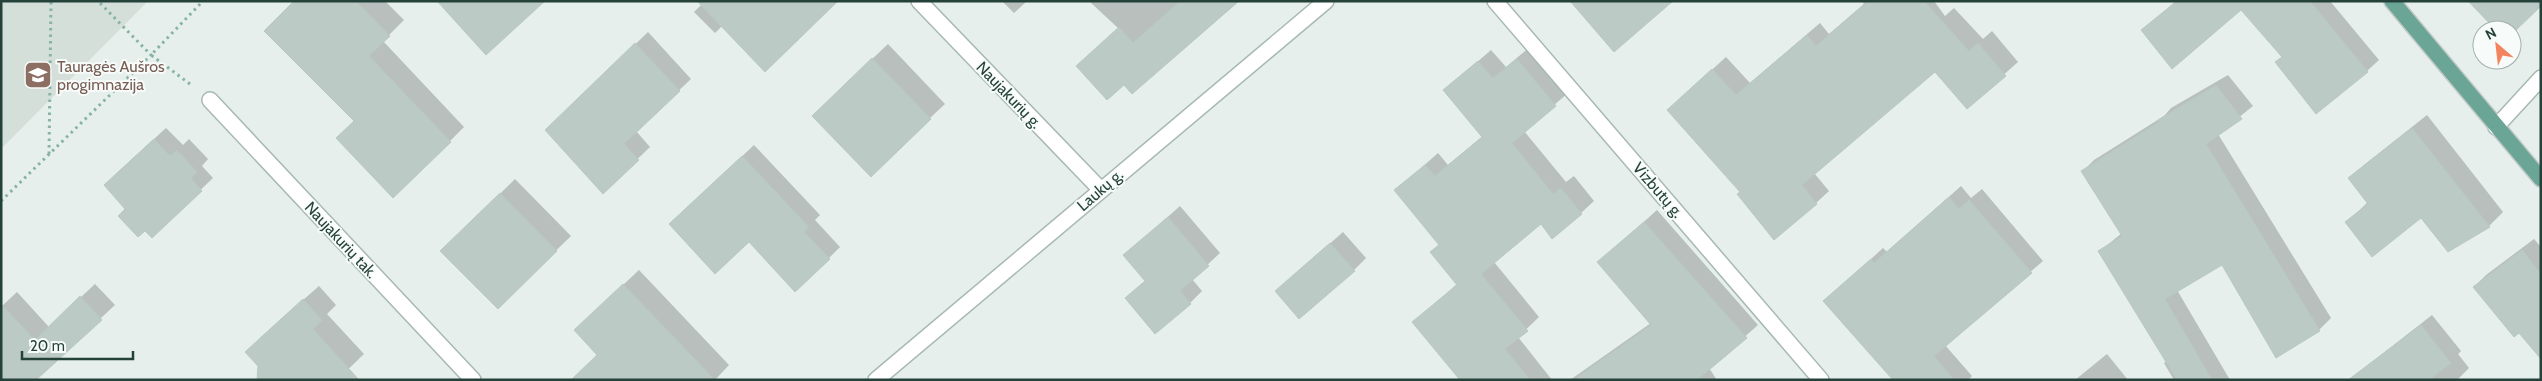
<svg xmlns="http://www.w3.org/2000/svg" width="2542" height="381" font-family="Cabin,sans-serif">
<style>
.built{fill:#d4dfda}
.shadow{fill:#0003}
.building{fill:#bbcac4;stroke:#b8c9c2}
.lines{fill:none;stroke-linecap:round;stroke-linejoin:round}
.minor-casing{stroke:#a8b8b2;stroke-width:18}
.major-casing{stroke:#c2cac8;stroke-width:18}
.path{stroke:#86b3a5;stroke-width:3;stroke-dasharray:2.5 4;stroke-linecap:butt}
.minor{stroke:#fff;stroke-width:15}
.major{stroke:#6aa596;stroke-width:15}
.labels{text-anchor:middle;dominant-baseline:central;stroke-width:4;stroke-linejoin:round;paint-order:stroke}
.education-label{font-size:16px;fill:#785e54;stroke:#f7fbf9;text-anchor:start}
.street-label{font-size:16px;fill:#24423a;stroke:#f7fbf9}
</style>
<rect width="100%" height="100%" fill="#e6efeb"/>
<path class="built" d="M1 1H148L1 149Z"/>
<path class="shadow" d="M295 1H385L404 20 383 41 464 127 450 141Z
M705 1 722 26 715 33 694 12Z
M1002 1H1027L1014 13Z
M1089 1H1239L1132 92 1118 28Z
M1862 1H1934L1945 16 1954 8 1983 39 1992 31 2018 62 1967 107 1935 70 1814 173 1829 191 1816 203 1741 192 1681 98 1726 57 1750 83 1820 23 1829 34 1864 4Z
M2176 1H2330L2379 60 2367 71 2276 63 2283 56 2242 8 2143 30Z
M648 32 691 79 636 131 650 147 603 192 559 118Z
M888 44 945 104 930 118 828 101Z
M1530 47 1568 93 1524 131 1566 182 1574 176 1594 201 1581 213 1541 223 1494 262 1539 317 1518 337 1552 380H1461L1414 322 1457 284 1432 252 1440 244 1396 190 1438 153 1448 165 1483 136 1445 90 1491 50 1506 67Z
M2228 75 2253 106 2218 134 2331 318 2319 330 2222 263 2177 290 2230 380H2174L2164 363 2167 361 2100 251 2122 233 2083 171 2094 160 2164 116 2171 108Z
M2427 115 2503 212 2489 226 2422 217 2347 222 2368 202 2350 178 2364 165Z
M166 128 183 145 189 139 208 159 202 166 213 178 152 236 127 208 117 173Z
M754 145 820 215 815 220 840 247 829 258 749 241 682 213Z
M515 179 571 236 498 307 457 236Z
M1961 186 1971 198 1982 189 2043 261 1945 345 1972 376 1968 380H1894L1825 301 1883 248 1887 252Z
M1180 206 1220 253 1192 279 1202 291 1190 303 1127 298 1146 280 1125 255Z
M1657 210 1758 325 1709 368 1717 380H1570L1651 323 1599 262Z
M1343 232 1366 258 1354 270 1276 291Z
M2534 239 2541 247V357L2519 331 2474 287 2486 275Z
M639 270 729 365 715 380 598 355 590 316Z
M95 284 115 305 34 380 1 307 17 292 49 327Z
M319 286 336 305 327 314 364 354 337 380 261 337Z
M2432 315 2461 351 2458 354 2469 368 2457 380H2349Z
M2107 354 2128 380H2075Z"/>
<path class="building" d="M294 1H356L390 36 369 56 451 142 393 198 336 138 354 121 264 31Z
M437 1H545L486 55Z
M697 1H838L765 72Z
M1180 1H1239L1132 94 1124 85 1107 100 1076 66 1119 27 1133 43Z
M1570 1H1673L1614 52Z
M1868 1H1924L1969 51 1978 43 2006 76 1967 109 1935 72 1802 185 1817 204 1774 240 1737 194 1740 192 1667 110 1712 69 1736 95 1807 35 1816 46Z
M2177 1H2310L2368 72 2316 114 2275 62 2282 57 2241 10 2172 69 2141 30Z
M2468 1H2541V6L2512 34V30H2496Z
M635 43 680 91 624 144 639 160 603 194 545 130Z
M872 58 931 119 871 177 812 116Z
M1517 59 1556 106 1512 143 1553 194 1561 188 1582 214 1552 239 1541 224 1481 274 1528 331 1505 349 1530 380H1460L1412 322 1457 285 1430 252 1439 245 1394 190 1425 165 1435 176 1482 137 1443 90 1478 61 1493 78Z
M2216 85 2242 119 2206 144 2320 331 2276 358 2222 265 2165 299 2212 380H2177L2098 251 2122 236 2081 171 2159 122 2158 120Z
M2412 128 2490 227 2448 252 2421 218 2372 257 2345 222 2368 204 2348 178Z
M154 139 170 156 177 150 197 172 191 178 202 191 152 238 145 231 138 237 118 216 125 209 104 185Z
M742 156 809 227 804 232 830 259 795 292 749 242 715 274 669 224Z
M500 193 557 251 498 309 440 251Z
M1949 197 1959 209 1969 200 2032 273 1934 356 1954 380H1893L1823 301 1871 259 1874 263Z
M1168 217 1209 266 1180 291 1191 304 1155 334 1125 298 1145 281 1123 255Z
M1644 222 1747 338 1697 380H1573L1651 325 1597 262Z
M1330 243 1355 271 1299 319 1275 291Z
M2522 250 2541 274V359L2519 333 2514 337 2473 287Z
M623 284 715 380H571L597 355 574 330Z
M80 296 102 320 36 380H1V304L35 340Z
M303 299 322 320 313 329 359 380H257L258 366 245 352Z
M2421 325 2451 363 2429 380H2348Z"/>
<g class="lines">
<g class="minor-casing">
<path id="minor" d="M919 1 1100 189
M1495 1 1821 380
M210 100 473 380
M2496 127 2541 78
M876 380 1326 1"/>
</g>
<g class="major-casing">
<path id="major" d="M2392 1 2541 179"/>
</g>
<path class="path" d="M190 84 151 55 203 1
M49 154 51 1
M1 201 151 55 98 1"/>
<use href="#minor" class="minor"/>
<use href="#major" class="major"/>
</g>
<defs>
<g id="school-square" transform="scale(1.4375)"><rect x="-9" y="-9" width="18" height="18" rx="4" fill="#8d6e63" stroke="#f7fbf9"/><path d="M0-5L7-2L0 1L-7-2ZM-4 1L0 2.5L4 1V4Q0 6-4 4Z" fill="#fff"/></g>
</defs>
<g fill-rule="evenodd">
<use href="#school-square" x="38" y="75"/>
</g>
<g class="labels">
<g class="education-label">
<text x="57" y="66">Tauragės Aušros<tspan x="57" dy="18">progimnazija</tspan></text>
</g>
<g class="street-label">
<text transform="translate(1009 95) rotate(46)">Naujakurių g.</text>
<text transform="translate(1100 190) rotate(-41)">Laukų g.</text>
<text transform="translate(1658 190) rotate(49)">Vizbutų g.</text>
<text transform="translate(341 240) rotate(47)">Naujakurių tak.</text>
</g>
</g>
<rect width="2542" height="381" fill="none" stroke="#24423a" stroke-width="5"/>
<g transform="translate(2497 45) rotate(332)"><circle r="24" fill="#f7fbf9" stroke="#a3b1ad"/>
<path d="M0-4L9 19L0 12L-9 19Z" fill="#f4845f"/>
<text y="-8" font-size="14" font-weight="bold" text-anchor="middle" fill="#24423a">N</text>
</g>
<path d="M22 351v8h111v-8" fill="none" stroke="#24423a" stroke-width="2.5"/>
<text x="30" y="351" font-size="15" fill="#24423a" stroke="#f7fbf9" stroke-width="4" paint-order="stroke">20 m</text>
</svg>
